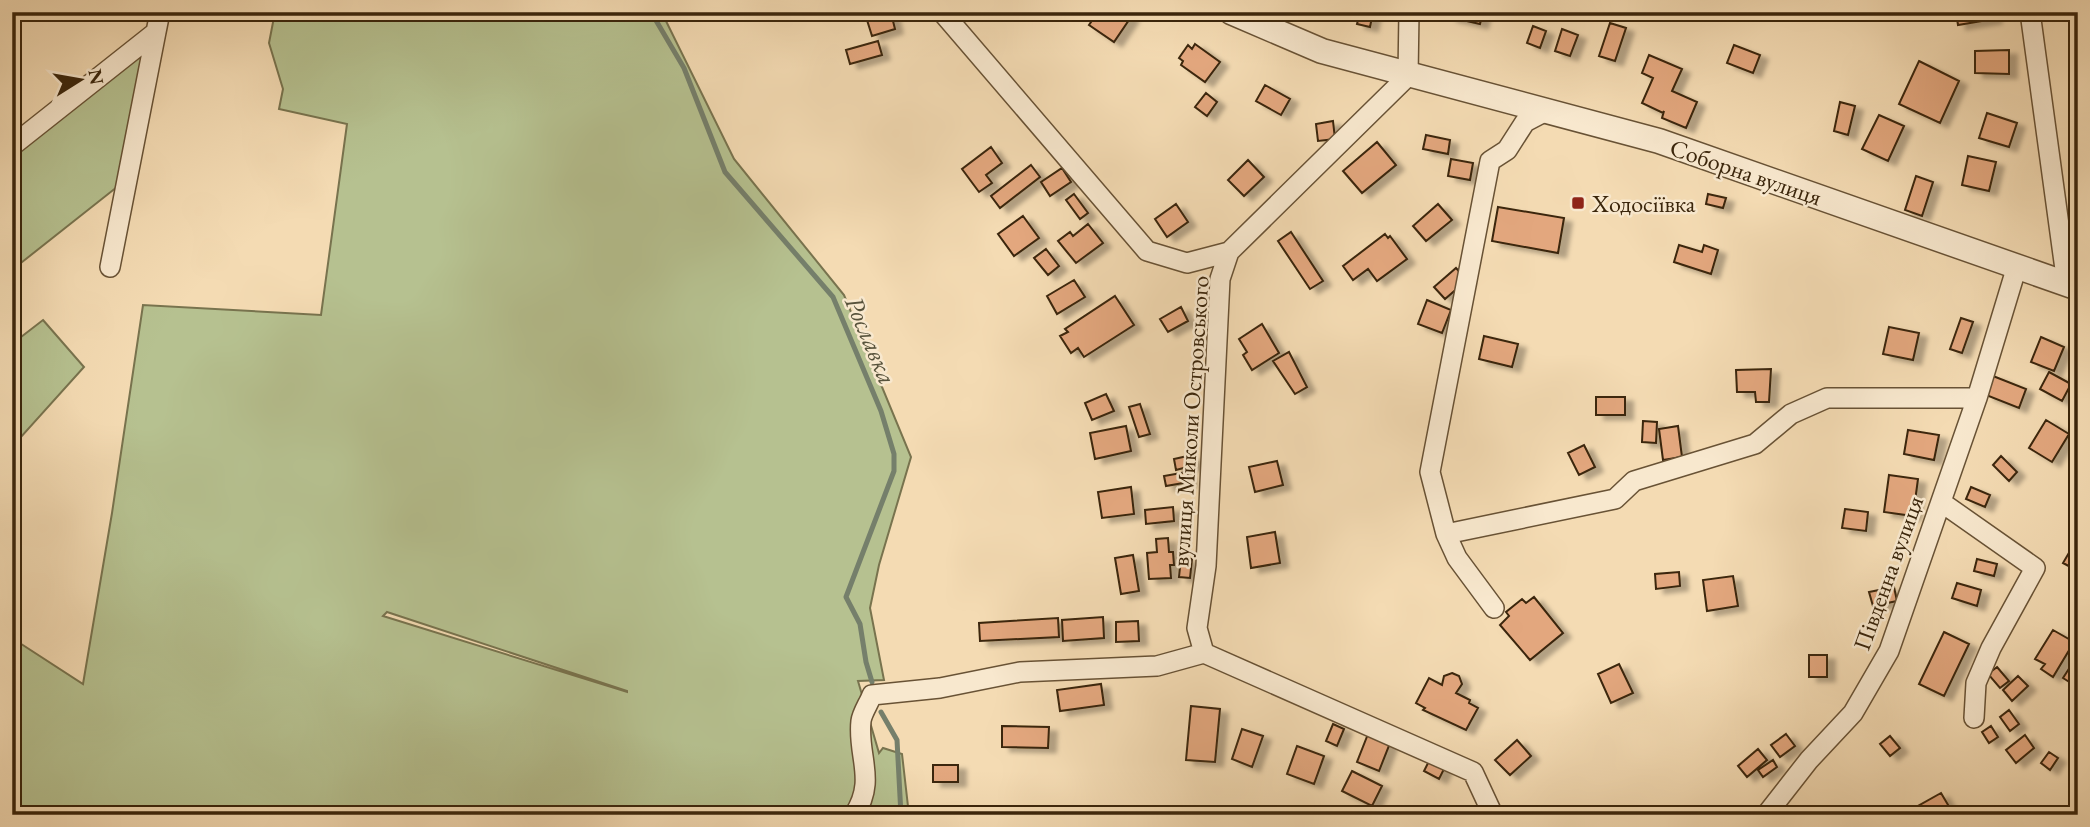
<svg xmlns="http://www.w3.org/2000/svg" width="2090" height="827" font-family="'EB Garamond',serif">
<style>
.green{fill:#b6c190;stroke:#78734e;stroke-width:2;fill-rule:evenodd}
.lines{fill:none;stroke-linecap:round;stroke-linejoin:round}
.stream{stroke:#757f6b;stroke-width:5}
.building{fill:#e3a77e;stroke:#3a250b;stroke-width:2;filter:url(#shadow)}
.minor-casing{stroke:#685235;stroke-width:22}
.tertiary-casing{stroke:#685235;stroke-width:27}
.minor{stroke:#f8e8ce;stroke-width:19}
.tertiary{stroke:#f8e8ce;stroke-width:24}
.poi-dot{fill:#8f2418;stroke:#f8e8ce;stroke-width:2.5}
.labels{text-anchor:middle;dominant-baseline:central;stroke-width:5;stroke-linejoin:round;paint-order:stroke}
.street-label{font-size:24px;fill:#3a250b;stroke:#f8e8ce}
.poi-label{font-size:24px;fill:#3a250b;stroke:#f8e8ce;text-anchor:start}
.water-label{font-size:26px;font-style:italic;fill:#57523b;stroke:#f8e8ce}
</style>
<defs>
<filter id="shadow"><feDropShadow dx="8" dy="4.5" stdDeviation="2" flood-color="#0004"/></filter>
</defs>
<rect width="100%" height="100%" fill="#f4dbb3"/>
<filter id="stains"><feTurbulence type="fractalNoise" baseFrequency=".00286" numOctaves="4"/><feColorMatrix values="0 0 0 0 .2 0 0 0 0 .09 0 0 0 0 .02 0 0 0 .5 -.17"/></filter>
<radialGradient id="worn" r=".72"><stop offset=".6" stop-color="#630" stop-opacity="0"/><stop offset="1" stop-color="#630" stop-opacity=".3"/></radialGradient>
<path class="green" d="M275 12H660L665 19 734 159 844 295 911 457 879 565 870 608 884 680 858 681 879 753 883 748 902 754 909 815H12V638L83 684 112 513 143 305 321 315 347 124 279 109 283 89 269 43ZM387 612 627 691V692L383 616Z
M155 31 117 187 12 270V136Z
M43 320 84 367 12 447V344Z"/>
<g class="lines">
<path class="stream" d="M651 12 684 68 725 172 833 297 881 411 894 454V471L846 597 860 624 866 662 872 682
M881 712 897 740 901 815"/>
</g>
<path class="building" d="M1098 12H1124L1131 17 1114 42 1089 25Z
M1360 12H1373L1370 27 1357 24Z
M1450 12H1483L1480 24 1449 17Z
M1956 12H1993L1994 19 1958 25Z
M891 13 895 29 872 36 867 20Z
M1610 23 1626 28 1615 61 1599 56Z
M1533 26 1546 31 1540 48 1527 43Z
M1562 29 1578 35 1570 56 1555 51Z
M878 41 882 55 850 64 846 50Z
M1195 44 1220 62 1205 82 1181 65 1183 61 1179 58 1188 45 1192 49Z
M1734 45 1760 55 1753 73 1727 63Z
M2009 50V74L1975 73V51Z
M1649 55 1682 69 1672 91 1697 102 1686 128 1662 118 1664 111 1663 113 1642 103 1653 78 1642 73Z
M1919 61 1959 81 1940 123 1899 104Z
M1265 85 1290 99 1281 115 1256 101Z
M1206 93 1217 102 1207 116 1195 107Z
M1840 102 1855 106 1848 135 1834 131Z
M1987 113 2017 123 2009 147 1979 138Z
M1879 115 1904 126 1888 161 1862 149Z
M1333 121 1335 139 1318 141 1316 124Z
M1426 135 1450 140 1448 154 1423 149Z
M1377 142 1396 165 1362 193 1343 171Z
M991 147 1002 163 986 175 992 183 979 192 962 169Z
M1968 156 1996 162 1989 191 1962 185Z
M1451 159 1473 163 1470 180 1448 176Z
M1248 160 1264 177 1244 196 1228 180Z
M1031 165 1040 177 1000 208 991 196Z
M1062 168 1071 182 1050 196 1041 182Z
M1916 176 1933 182 1922 216 1905 210Z
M1074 194 1088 213 1080 219 1066 200Z
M1708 194 1726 198 1723 208 1706 204Z
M1176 204 1188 222 1167 237 1155 219Z
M1438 204 1452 220 1426 241 1413 226Z
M1498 207 1564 218 1558 253 1492 241Z
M1023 216 1039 238 1014 256 998 234Z
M1088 224 1103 243 1076 263 1058 241 1070 232 1073 236Z
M1291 232 1323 281 1310 289 1278 241Z
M1385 234 1388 238 1390 236 1407 259 1377 281 1368 269 1353 280 1343 266Z
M1679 245 1702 252 1704 245 1718 250 1711 274 1674 262Z
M1046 249 1059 266 1048 275 1034 258Z
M1456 268 1467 280 1445 299 1434 287Z
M1074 280 1085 297 1057 314 1047 296Z
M1115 296 1134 325 1084 357 1078 348 1071 353 1060 336 1068 332 1065 329Z
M1427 300 1451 310 1442 333 1418 324Z
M1181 307 1188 321 1168 332 1160 319Z
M1961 318 1973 322 1962 353 1950 349Z
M1262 324 1279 353 1252 370 1243 355 1247 352 1239 339Z
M1889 327 1919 333 1913 360 1883 354Z
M1484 336 1518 344 1512 367 1479 359Z
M2041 337 2064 347 2054 371 2031 362Z
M1289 352 1307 387 1295 394 1273 361Z
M1771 369 1769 402H1756L1755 392H1737L1736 370Z
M2049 372 2071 384 2062 401 2040 389Z
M1993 376 2026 389 2019 408 1986 395Z
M1106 394 1114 411 1092 420 1085 403Z
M1596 397H1625V415H1596Z
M1140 404 1150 434 1139 437 1129 407Z
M2046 420 2069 434 2052 462 2029 448Z
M1643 421 1657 422 1656 443 1642 442Z
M1126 426 1131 451 1095 459 1090 433Z
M1678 426 1682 457 1663 460 1659 429Z
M1908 430 1939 435 1934 460 1904 454Z
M1584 445 1595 467 1579 475 1568 453Z
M1192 455 1195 465 1176 470 1174 459Z
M2001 456 2017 472 2009 481 1993 465Z
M1277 461 1283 485 1255 492 1249 467Z
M1187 472 1189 482 1166 486 1164 476Z
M1889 475 1918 479 1913 516 1884 512Z
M1131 487 1134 514 1102 518 1098 492Z
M1971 487 1990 495 1985 507 1966 499Z
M1173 507 1174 521 1146 524 1145 510Z
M1845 509 1868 512 1866 531 1842 528Z
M1275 532 1280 563 1251 568 1247 537Z
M1168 538 1169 552H1173L1174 565H1170L1171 578 1149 579 1147 553 1157 552 1156 539Z
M2070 551 2078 555V571L2063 563Z
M1133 555 1139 591 1121 594 1115 558Z
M1181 558 1192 559 1190 578 1179 577Z
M1977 559 1997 564 1994 576 1974 571Z
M1679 572 1680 586 1656 589 1655 574Z
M1733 576 1738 606 1707 611 1703 580Z
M1957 583 1981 590 1977 606 1952 598Z
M1894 587 1897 601 1873 606 1869 592Z
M1534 597 1563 633 1530 660 1500 625 1509 616 1506 612 1522 599 1526 603Z
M1103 617 1104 638 1063 641 1062 620Z
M1058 618 1059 637 980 641 979 623Z
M1138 621 1139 641 1116 642V622Z
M2053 630 2074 642 2053 677 2041 669 2045 664 2035 659Z
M1944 632 1969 644 1944 696 1919 684Z
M1809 655H1827V677H1809Z
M1619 664 1633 693 1611 703 1598 674Z
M1997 667 2009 681 2000 688 1988 674Z
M2070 667 2078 672V679L2074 685 2063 678Z
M1452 673 1459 676 1462 684 1456 693 1470 700 1469 703 1478 708 1466 730 1423 710 1425 708 1416 703 1429 678 1442 685 1444 676Z
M2018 676 2028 686 2012 701 2003 690Z
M1101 684 1104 705 1060 711 1057 690Z
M1191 706 1220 709 1215 762 1186 760Z
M2009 710 2019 724 2010 731 2000 717Z
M1333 724 1344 729 1337 746 1326 741Z
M1002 726 1049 727 1048 748 1002 747Z
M1991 726 1998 737 1989 743 1982 732Z
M1242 729 1263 736 1252 767 1232 759Z
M1368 734 1390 743 1379 771 1357 762Z
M1786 734 1795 746 1780 757 1771 745Z
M2025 735 2034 748 2016 763 2006 750Z
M1890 736 1900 748 1890 756 1880 744Z
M1517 740 1531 756 1510 775 1495 760Z
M1297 746 1324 756 1314 784 1287 774Z
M1758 749 1767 760 1747 777 1738 766Z
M2049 752 2058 758 2050 770 2041 763Z
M1432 755 1447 763 1439 779 1424 771Z
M1773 760 1777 767 1763 777 1758 770Z
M933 765H958V782H933Z
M1352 771 1382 786 1372 806 1342 791Z
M1941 793 1954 815H1922L1918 806Z"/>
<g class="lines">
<g class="minor-casing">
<path id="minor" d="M942 12 1147 251 1187 263 1229 252 1220 279 1206 566 1197 628 1204 653 1473 772 1493 815
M2030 12 2067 284
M12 146 156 32 160 12
M1229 252 1408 76 1409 12
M110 267 156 32
M1941 502 2035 568 1991 648 1976 683 1974 718
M1446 534 1615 499 1634 481 1755 444 1791 414 1827 398H1977
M1494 608 1457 558 1446 534 1430 472 1490 161 1507 150 1525 122 1546 111
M854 815C877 780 857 756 861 721 862 713 869 703 872 695L940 688 1020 672 1157 666 1204 653
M1766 815 1809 760 1853 713 1889 651 1977 398 2017 266"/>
</g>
<g class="tertiary-casing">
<path id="tertiary" d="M1231 12 1322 51 1659 141 2078 288"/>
</g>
<use href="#minor" class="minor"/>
<use href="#tertiary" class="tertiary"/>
</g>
<rect class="poi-dot" x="1571" y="196" width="14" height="14" rx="3.5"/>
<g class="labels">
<g class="street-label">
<text transform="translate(1746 172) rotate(19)">Соборна вулиця</text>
<text transform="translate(1190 421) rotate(-86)">вулиця Миколи Островського</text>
<text transform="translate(1888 573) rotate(-70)">Південна вулиця</text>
</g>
<g class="poi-label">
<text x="1592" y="203">Ходосіївка</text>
</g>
<g class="water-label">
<text transform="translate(871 340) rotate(67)">Рославка</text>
</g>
</g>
<rect width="2090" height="827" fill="none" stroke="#f4dbb3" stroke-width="42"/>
<rect x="14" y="14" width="2062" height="799" fill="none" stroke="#3a250b" stroke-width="3.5"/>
<rect x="21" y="21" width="2048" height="785" fill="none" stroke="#3a250b" stroke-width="2"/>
<g transform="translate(80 80) rotate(79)" stroke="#f8e8ce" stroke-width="5" paint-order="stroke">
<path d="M0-5L12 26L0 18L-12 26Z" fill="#3a250b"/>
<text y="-10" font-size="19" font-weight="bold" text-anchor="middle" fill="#3a250b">N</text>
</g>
<rect width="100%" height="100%" filter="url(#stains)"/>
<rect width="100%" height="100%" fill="url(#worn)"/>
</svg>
